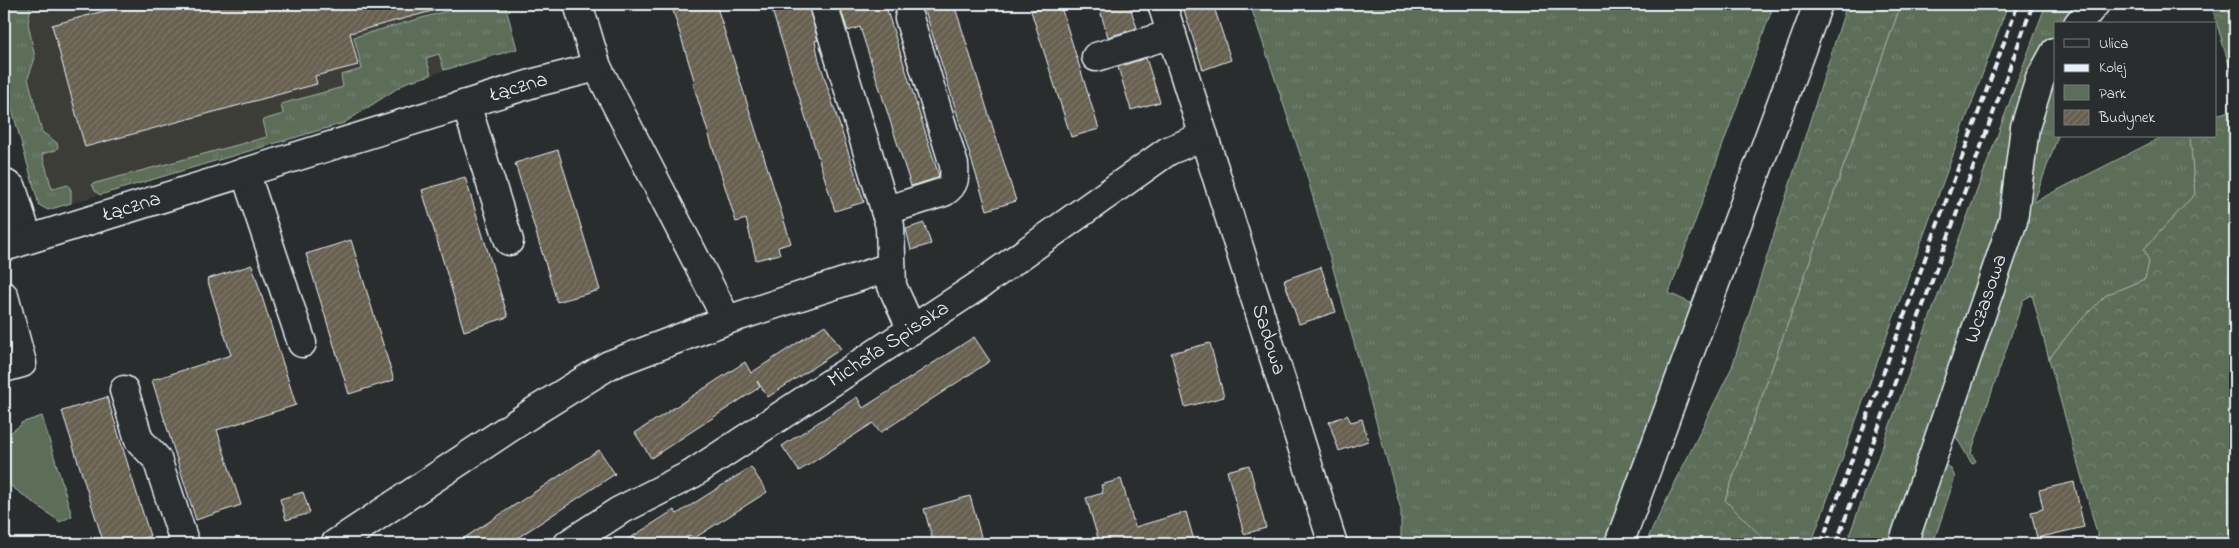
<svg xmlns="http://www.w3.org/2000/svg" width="2239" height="548" font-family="'Indie Flower',sans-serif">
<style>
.built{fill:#3c3c38}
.grass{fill:url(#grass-tufts);stroke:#a2b0a8}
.forest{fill:url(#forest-crowns);stroke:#a2b0a8}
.park{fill:#5b6e59;stroke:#a2b0a8}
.building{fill:url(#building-hatch);stroke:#e8f1f8}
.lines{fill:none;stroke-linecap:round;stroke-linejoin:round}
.minor-casing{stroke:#e8f1f8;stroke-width:31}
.minor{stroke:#2a2d2e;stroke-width:28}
.rail{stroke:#e8f1f8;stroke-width:4;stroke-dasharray:8 4;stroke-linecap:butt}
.labels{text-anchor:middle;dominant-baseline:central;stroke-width:5;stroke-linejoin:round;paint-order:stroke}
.street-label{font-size:21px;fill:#e8f1f8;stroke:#2a2d2e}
</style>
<defs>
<pattern id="grass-tufts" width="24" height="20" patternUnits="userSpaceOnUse" patternTransform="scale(1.25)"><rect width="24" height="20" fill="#5b6e59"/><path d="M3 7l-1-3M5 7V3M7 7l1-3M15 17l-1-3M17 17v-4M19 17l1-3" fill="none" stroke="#738372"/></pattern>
<pattern id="forest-crowns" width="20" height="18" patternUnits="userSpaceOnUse" patternTransform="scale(1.25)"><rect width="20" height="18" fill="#5b6e59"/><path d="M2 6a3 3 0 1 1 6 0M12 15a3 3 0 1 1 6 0" fill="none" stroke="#738372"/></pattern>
<pattern id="building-hatch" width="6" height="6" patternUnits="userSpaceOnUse" patternTransform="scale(1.25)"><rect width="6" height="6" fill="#676050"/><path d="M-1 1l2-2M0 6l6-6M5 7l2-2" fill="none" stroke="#7d776a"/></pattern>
</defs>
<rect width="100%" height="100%" fill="#2a2d2e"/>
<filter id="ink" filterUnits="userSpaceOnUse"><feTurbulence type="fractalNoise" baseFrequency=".02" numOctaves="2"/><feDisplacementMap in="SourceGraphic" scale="10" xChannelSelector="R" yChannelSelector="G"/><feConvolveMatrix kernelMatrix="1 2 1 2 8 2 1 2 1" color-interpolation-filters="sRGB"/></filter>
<g filter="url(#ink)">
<path class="built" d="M4 4H505L517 49 407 82 344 123 48 210 39 205 4 81Z"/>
<path class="grass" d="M4 4H31L28 23 35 58 28 78 42 132 57 143 58 147 56 150 42 154 52 189 68 185 71 190V203L48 210 39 205 4 81Z
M468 4H505L517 49 444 70 439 54 426 58 431 75 407 82 344 123 100 195 95 191 92 184 267 137 263 120 283 114 281 104 343 87 341 75 362 69 354 37 468 5Z
M1250 4H1774L1669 293 1695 305 1619 510 1602 544H1401V510L1305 169Z
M1901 4H2008L1811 544H1769L1725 500Z
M2046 4H2086L2068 24H2055V40L2006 206 1893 544H1846Z
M2055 66V136H2058L2034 202 2164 136H2190L2195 194 2144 249 2150 262 2145 279 2106 295 2074 327 2049 359 2032 295 2023 300 1971 453 1976 461 1972 464 1952 430 2030 144Z
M1941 461 1951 469 1955 477 1933 544H1913Z"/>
<path class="forest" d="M1847 4H1901L1725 500 1769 544H1645L1732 367Z
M2211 4H2235V85Z
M2235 110V544H2100L2049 359 2074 327 2106 295 2145 279 2149 262 2144 249 2195 194 2190 136H2215V115Z"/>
<path class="park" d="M42 416 72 516 60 522 4 481V437L21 425V423Z"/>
<path class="building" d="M130 4H435L436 10 350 33 358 65 315 76 317 84 85 147 52 25Z
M671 4H716L791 243 778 247 780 254 756 260 746 219 736 222 693 84 695 83Z
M770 4H808L818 40 815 41 819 60 864 202 835 211Z
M839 4H885L939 176 937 178 911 186 860 27 848 31Z
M923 4H954L1016 201 987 210Z
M1056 4H1060L1099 129 1071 137 1031 11Z
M1098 4H1129L1137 28 1108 37Z
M1182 4H1213L1231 60 1203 70Z
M1146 58 1160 102 1131 110 1118 67Z
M558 150 600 290 557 302 515 163Z
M465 177 508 317 464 331 422 190Z
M924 223 931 244 911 250 906 229Z
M351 240 394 380 349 394 306 254Z
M252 265 296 405 217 430 241 505 196 520 152 380 231 355 207 279Z
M1321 267 1336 312 1299 324 1284 280Z
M825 325 841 349 768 397 757 381 760 387 651 458 635 433 745 362 751 373Z
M974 337 990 361 880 433 873 423 799 471 782 446 857 397 863 408Z
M1210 343 1224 397 1185 407 1171 353Z
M107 397 150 536 124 544H104L62 411Z
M1347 415 1351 422 1362 419 1368 441 1339 451 1329 422Z
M599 450 615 474 508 544H455Z
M1249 465 1266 528 1244 534 1227 471Z
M751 467 767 492 693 539 690 535 676 544H621L674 510 677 514Z
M1121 479 1135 527 1186 512 1195 544H1095L1094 539 1098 538 1086 498 1103 493 1101 485Z
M2074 482 2084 527 2037 538 2031 512 2043 509 2039 490Z
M303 492 310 513 286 520 280 499Z
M970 496 983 544H934L924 509Z"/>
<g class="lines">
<g class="minor-casing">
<g id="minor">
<path d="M578 4 597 67 727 320"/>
<path d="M823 4 890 226 892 286 912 330"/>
<path id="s1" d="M1162 4 1333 544"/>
<path d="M2078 24 2095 4"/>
<path d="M1096 57 1172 34"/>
<path d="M466 104 509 241"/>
<path d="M245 172 302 343"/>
<path d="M4 183 12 188 28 239"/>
<path d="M885 211 944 192C955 185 955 178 954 165L909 18"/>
<path id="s2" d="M4 247 534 83 597 67"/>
<path d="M4 296 22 363 4 368"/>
<path d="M124 390 139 440 157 459 185 544"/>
<path d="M335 544 535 411 609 365 727 320 890 267"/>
<path id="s3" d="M568 544 619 511 692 474 978 286 1168 151 1204 136"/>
<path d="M1619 544 1818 4"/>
<path id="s4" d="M1903 544 2013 221 2025 127 2040 79 2055 52"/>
</g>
</g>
<use href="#minor" class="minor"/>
<path class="rail" d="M1821 544 2018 4
M1836 544 2033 4"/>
</g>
</g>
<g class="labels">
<g class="street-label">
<text stroke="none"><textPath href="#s2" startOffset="539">Łączna</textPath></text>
<text stroke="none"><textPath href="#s2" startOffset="134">Łączna</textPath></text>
<text stroke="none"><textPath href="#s4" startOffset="259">Wczasowa</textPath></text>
<text stroke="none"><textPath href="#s1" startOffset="352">Sadowa</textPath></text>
<text stroke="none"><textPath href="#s3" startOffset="378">Michała Spisaka</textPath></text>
</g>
</g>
<rect width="2239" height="548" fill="none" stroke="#2a2d2e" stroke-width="20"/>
<rect x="10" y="10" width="2219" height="528" fill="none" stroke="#e8f1f8" stroke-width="2" filter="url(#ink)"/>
<rect x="2054" y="22" width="162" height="115" fill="#2a2d2e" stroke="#767b7f"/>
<rect x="2064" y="39" width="25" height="8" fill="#2a2d2e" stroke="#767b7f"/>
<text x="2099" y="48" font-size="15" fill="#e8f1f8">Ulica</text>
<rect x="2064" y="64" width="25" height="8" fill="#e8f1f8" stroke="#767b7f"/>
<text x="2099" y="72" font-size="15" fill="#e8f1f8">Kolej</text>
<rect x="2064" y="85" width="25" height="15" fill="#5b6e59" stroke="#767b7f"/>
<text x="2099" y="98" font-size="15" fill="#e8f1f8">Park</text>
<rect x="2064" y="110" width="25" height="15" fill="url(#building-hatch)" stroke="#767b7f"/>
<text x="2099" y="122" font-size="15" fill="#e8f1f8">Budynek</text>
</svg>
